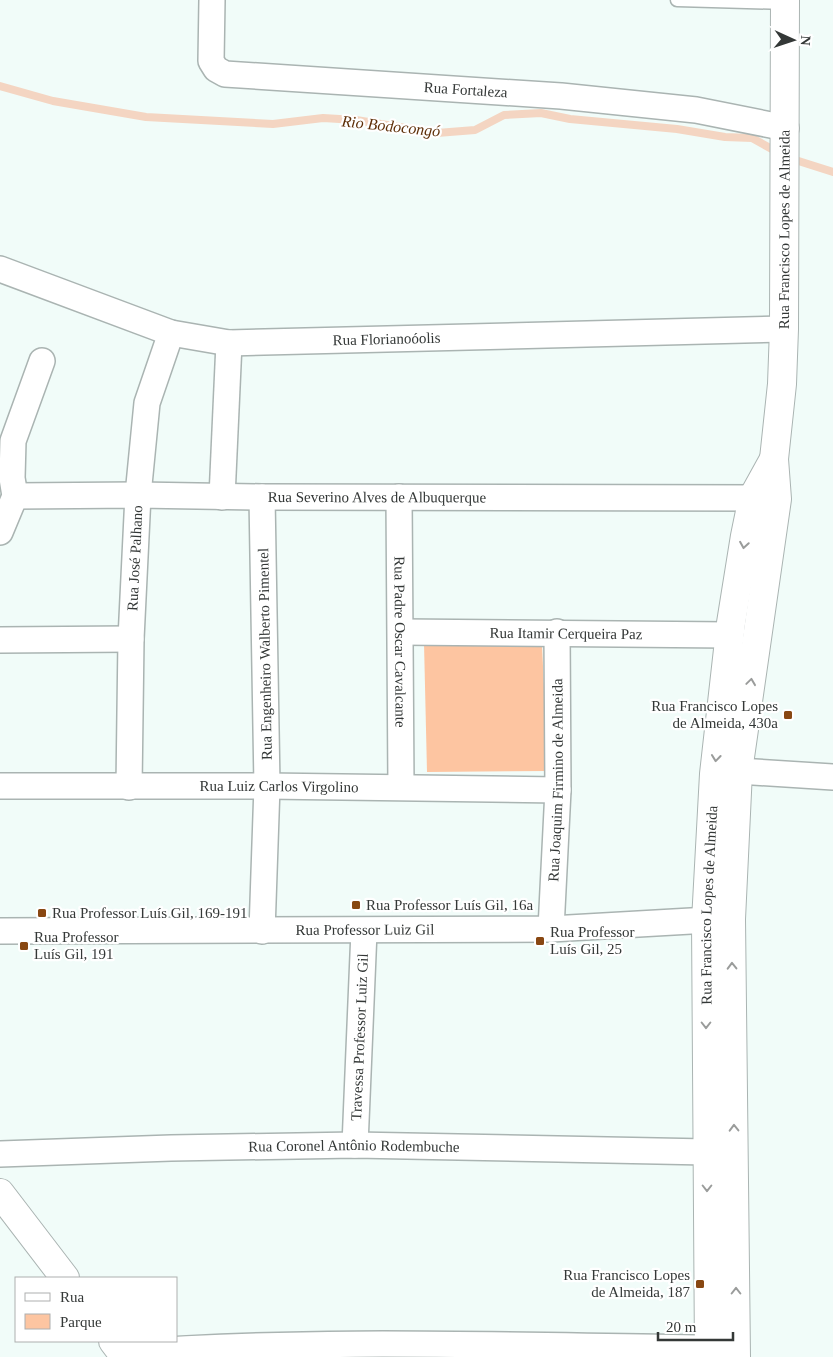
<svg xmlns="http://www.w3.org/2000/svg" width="833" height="1357" font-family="'Times New Roman',serif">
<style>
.green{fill:#fdc5a1}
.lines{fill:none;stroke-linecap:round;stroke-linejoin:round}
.stream{stroke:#f4d5c2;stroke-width:8}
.lane-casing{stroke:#aab4b2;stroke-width:15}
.street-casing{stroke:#aab4b2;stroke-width:28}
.secondary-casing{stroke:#aab4b2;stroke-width:30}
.lane{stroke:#fff;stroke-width:12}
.street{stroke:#fff;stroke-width:25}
.secondary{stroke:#fff;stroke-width:28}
.oneway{stroke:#9a9c9b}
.poi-dot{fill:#884712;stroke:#fff;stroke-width:2}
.labels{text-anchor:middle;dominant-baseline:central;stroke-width:4.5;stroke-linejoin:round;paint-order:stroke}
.street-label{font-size:15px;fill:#343837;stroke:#fff}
.poi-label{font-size:15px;fill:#343837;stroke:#fff;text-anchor:start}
.water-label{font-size:16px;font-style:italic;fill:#5d2e07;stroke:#fff}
</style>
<rect width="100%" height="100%" fill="#f1fcf9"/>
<path class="green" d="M424 643 542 645 548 771 427 772Z"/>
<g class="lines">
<path class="stream" d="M0 86 53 101 146 117 273 124 323 118 356 120 437 133 475 130 504 115 541 113 570 119 677 129 725 137 752 138 779 153
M789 158 833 172"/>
<g class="lane-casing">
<path id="lane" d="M677 0 786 3"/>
</g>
<g class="street-casing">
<g id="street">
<path id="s1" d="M212 0 211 61 216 69 225 74 561 96 696 110 786 128"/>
<path id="s2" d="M0 269 171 333 229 343 784 329"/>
<path id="s3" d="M15 496 138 495 262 497 772 498"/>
<path d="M15 496 12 478 13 441 42 361"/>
<path d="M222 497 229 343"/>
<path id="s4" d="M399 497 401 787"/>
<path d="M0 532 15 496"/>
<path id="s5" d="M402 632 729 635"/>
<path d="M0 640 131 639"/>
<path d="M738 771 833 777"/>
<path id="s6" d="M0 786H267L558 790"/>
<path id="s7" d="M129 787 131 639 138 495 147 403 171 333"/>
<path id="s8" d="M551 929 558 790 557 632"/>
<path id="s9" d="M0 931 551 929 726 919"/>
<path d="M262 931 267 786 262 497"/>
<path id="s10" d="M355 1145 364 931"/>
<path id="s11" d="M0 1154 171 1148 355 1145 707 1152"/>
<path d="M122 1353C317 1338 513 1346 708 1348"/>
</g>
</g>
<g class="secondary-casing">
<g id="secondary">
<path d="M0 1193 65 1278"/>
<path d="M113 1341 125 1357"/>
<path id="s12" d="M709 1357 706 921 714 774 731 623 745 536 753 497 774 459"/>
<path id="s13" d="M736 1357 731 919 738 771 777 499 774 459 782 384 784 329 785 0"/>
</g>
</g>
<use href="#lane" class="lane"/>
<use href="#street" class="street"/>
<use href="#secondary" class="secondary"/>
</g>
<defs><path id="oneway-chevron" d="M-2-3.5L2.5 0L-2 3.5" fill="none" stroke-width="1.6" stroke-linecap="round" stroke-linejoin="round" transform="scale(1.25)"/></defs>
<g class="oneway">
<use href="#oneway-chevron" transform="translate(744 545) rotate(99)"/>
<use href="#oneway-chevron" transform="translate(751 682) rotate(-82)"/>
<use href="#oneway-chevron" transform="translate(716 758) rotate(96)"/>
<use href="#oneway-chevron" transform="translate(732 966) rotate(-91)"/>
<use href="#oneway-chevron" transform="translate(706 1025) rotate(90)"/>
<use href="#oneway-chevron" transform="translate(734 1128) rotate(-91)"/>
<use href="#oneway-chevron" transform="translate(707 1188) rotate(90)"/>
<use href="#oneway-chevron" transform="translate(736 1291) rotate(-90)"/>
</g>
<g class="poi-dot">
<rect x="783" y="710" width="10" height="10" rx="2.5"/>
<rect x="351" y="900" width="10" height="10" rx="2.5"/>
<rect x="37" y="908" width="10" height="10" rx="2.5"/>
<rect x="535" y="936" width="10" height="10" rx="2.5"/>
<rect x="19" y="941" width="10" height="10" rx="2.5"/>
<rect x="695" y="1279" width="10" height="10" rx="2.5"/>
</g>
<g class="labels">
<g class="street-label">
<text stroke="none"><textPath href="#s1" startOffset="322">Rua Fortaleza</textPath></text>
<text stroke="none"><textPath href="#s13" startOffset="1131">Rua Francisco Lopes de Almeida</textPath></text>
<text stroke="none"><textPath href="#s2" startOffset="399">Rua Florianoóolis</textPath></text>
<text stroke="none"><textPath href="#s3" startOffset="362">Rua Severino Alves de Albuquerque</textPath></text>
<text stroke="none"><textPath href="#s7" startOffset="229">Rua José Palhano</textPath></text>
<text stroke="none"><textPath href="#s5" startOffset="164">Rua Itamir Cerqueira Paz</textPath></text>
<text stroke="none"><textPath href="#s4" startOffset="145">Rua Padre Oscar Cavalcante</textPath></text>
<text transform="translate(265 654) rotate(-91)">Rua Engenheiro Walberto Pimentel</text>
<text stroke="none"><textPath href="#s8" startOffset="149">Rua Joaquim Firmino de Almeida</textPath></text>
<text stroke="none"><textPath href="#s6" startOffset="279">Rua Luiz Carlos Virgolino</textPath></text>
<text stroke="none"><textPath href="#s12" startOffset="452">Rua Francisco Lopes de Almeida</textPath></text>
<text stroke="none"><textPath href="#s9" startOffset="365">Rua Professor Luiz Gil</textPath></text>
<text stroke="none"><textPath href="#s10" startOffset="108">Travessa Professor Luiz Gil</textPath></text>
<text stroke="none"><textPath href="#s11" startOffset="354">Rua Coronel Antônio Rodembuche</textPath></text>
</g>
<g class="poi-label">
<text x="778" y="706" text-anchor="end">Rua Francisco Lopes<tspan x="778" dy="17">de Almeida, 430a</tspan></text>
<text x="366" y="905">Rua Professor Luís Gil, 16a</text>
<text x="52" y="913">Rua Professor Luís Gil, 169-191</text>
<text x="550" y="932">Rua Professor<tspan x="550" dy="17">Luís Gil, 25</tspan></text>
<text x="34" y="937">Rua Professor<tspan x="34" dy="17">Luís Gil, 191</tspan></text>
<text x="690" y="1275" text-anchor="end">Rua Francisco Lopes<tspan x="690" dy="17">de Almeida, 187</tspan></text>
</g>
<g class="water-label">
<text transform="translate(391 126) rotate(6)">Rio Bodocongó</text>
</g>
</g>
<rect x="15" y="1277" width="162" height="65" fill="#ffffff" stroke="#aeafaf"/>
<rect x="25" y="1293" width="25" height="8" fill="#ffffff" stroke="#aeafaf"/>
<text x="60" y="1302" font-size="15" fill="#343837">Rua</text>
<rect x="25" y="1314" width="25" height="15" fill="#fdc5a1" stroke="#aeafaf"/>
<text x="60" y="1327" font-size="15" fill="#343837">Parque</text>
<g transform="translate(793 40) rotate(93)" stroke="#ffffff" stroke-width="4" paint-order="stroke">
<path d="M0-4L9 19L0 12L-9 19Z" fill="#343837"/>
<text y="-8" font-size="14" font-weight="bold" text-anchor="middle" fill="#343837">N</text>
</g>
<path d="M658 1332v8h75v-8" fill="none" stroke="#343837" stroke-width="2.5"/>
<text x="666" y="1332" font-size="15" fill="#343837" stroke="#ffffff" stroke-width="4" paint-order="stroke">20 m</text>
</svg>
